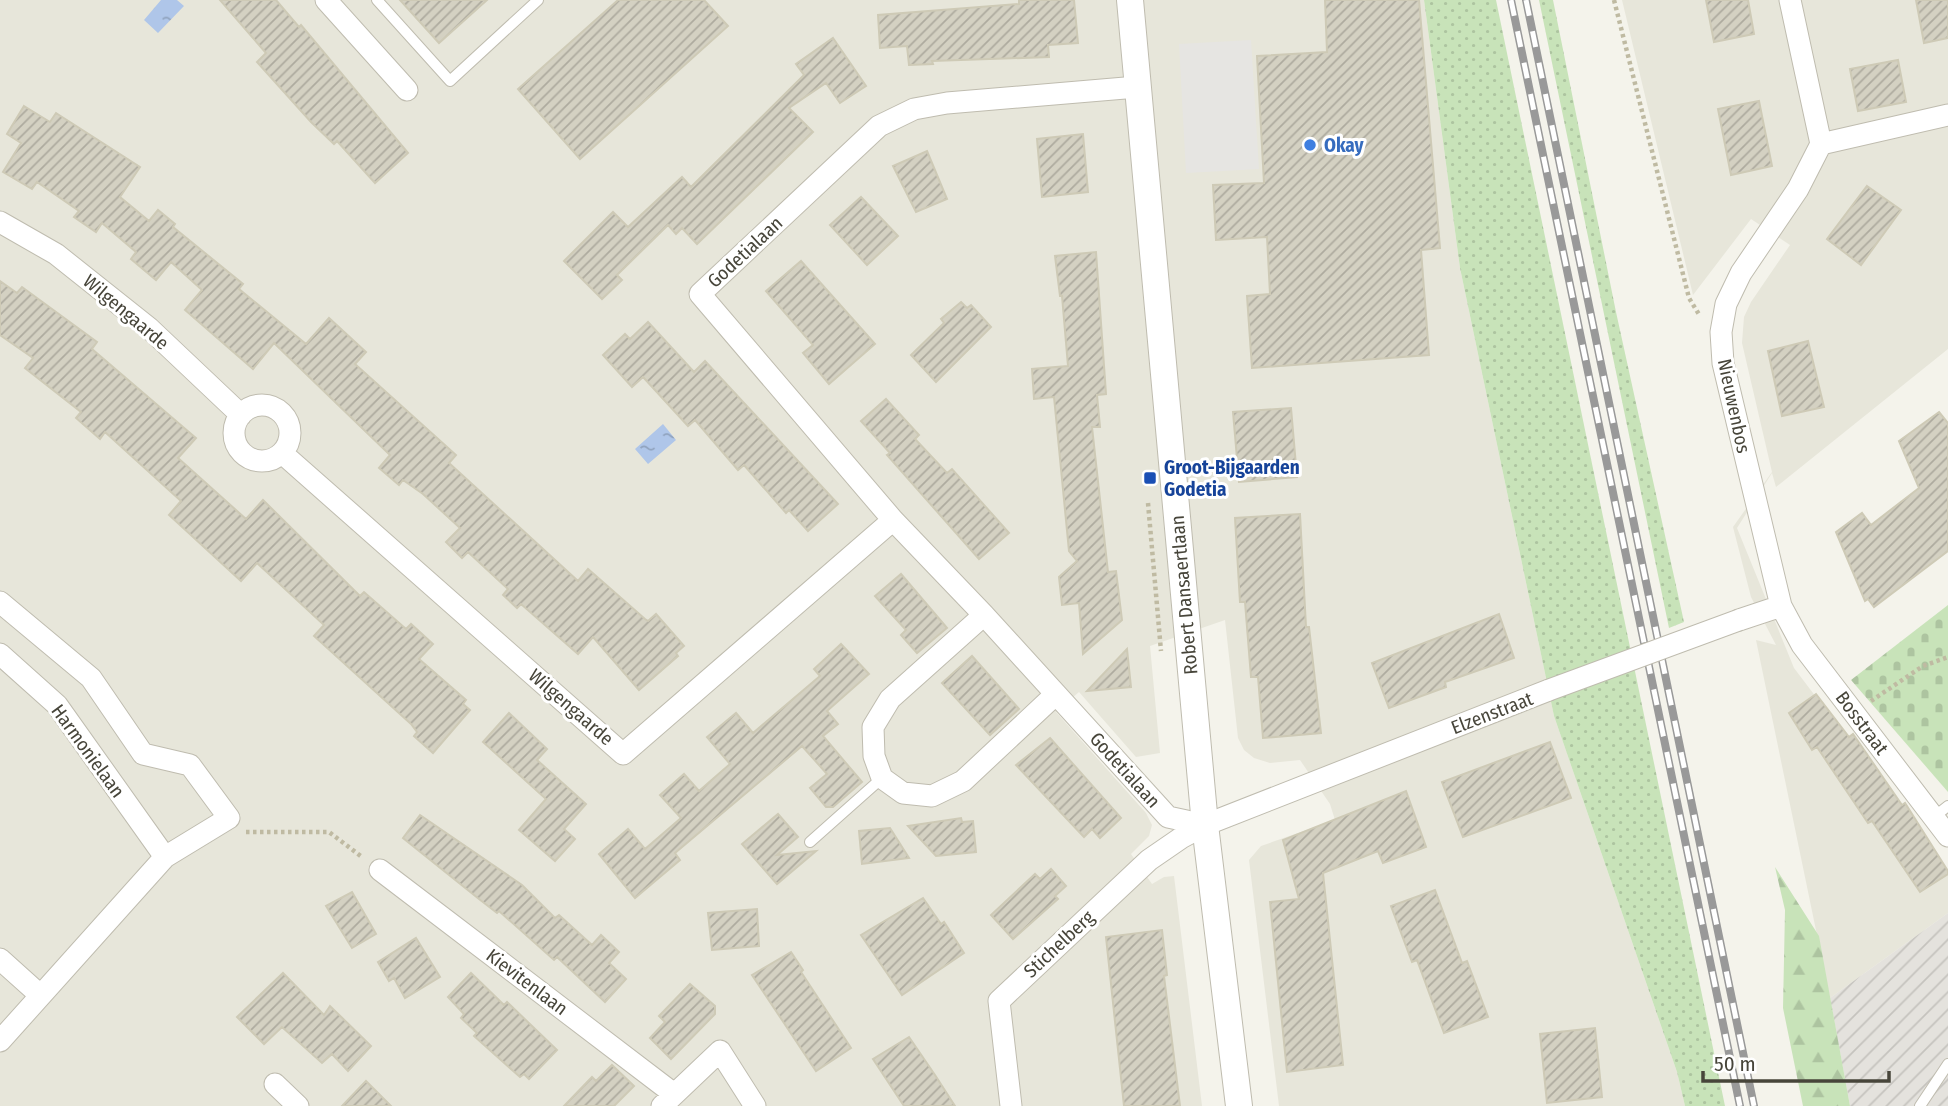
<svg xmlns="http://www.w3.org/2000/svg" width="1948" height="1106" font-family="'Fira Sans Condensed',sans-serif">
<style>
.residential{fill:#e7e6da}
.industrial{fill:url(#industrial-furrows)}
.grass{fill:url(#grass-dots)}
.forest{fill:url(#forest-firs)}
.cemetery{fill:url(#cemetery-stones)}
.parking{fill:#e6e5e2}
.water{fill:url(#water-ripples)}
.building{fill:url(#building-hatch);stroke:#cecab6;stroke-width:2}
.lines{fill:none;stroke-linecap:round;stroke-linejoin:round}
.service-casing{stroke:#bfbcaf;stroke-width:12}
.minor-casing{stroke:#bfbcaf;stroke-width:23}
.tertiary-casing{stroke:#bfbcaf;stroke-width:28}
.path{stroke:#bfbaa2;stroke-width:4.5;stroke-dasharray:3.5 3.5;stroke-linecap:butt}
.service{stroke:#fff;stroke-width:10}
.minor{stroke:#fff;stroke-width:21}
.tertiary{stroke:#fff;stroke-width:26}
.rail-casing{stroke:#999;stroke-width:8}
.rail{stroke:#fff;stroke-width:5;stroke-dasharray:16;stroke-linecap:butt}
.minor-bridge-casing{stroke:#bfbcaf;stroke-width:23;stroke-linecap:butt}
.minor-bridge{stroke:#fff;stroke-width:21}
.shop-dot{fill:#3f7fe0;stroke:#fff;stroke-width:2.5}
.transit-dot{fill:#1a4fb4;stroke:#fff;stroke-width:2.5}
.labels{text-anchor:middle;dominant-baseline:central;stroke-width:6;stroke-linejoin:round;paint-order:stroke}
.shop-label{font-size:19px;font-weight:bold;fill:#366cbe;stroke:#fff;text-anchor:start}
.street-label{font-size:19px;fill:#47453a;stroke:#fff}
.transit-label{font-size:19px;font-weight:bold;fill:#164399;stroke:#fff;text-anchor:start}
</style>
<defs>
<pattern id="industrial-furrows" width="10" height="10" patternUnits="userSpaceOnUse" patternTransform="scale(1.75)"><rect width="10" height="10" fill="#e4e2dd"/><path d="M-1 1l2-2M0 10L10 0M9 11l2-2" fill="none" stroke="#c5c3be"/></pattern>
<pattern id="grass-dots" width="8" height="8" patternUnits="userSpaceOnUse" patternTransform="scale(1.75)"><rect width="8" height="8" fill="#c8e3b9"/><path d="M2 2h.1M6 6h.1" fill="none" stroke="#adc4a0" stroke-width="1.8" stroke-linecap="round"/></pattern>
<pattern id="forest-firs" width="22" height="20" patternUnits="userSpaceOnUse" patternTransform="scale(1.75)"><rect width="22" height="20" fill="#c8e3b9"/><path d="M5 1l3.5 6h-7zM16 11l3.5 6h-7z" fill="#adc4a0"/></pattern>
<pattern id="cemetery-stones" width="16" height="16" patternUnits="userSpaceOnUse" patternTransform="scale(1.75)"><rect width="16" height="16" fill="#c8e3b9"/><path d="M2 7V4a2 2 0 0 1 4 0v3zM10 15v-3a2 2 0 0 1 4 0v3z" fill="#adc4a0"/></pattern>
<pattern id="water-ripples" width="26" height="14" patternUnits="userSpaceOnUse" patternTransform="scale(1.75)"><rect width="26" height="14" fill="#afc6e9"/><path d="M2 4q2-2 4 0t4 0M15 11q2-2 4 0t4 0" fill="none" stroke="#90a3be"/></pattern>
<pattern id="building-hatch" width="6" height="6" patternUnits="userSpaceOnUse" patternTransform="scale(1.75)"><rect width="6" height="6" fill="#d4d1c2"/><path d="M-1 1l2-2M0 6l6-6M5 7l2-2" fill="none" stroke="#aeab9f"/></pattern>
</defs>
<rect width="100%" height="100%" fill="#f4f3eb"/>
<path class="residential" d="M0 0H1424L1460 268 1554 716 1677 1072 1685 1106H1279L1249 860 1261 846 1335 820 1330 804 1300 760 1270 763 1254 758 1244 750 1238 738 1225 620 1150 646 1160 753 1136 757 1079 692 1056 712 1146 813 1152 825 1149 836 1131 854 1152 884 1164 877 1174 876 1202 1106H0Z
M1622 0H1948V349L1776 487 1772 473 1737 528 1794 668 1948 871V913L1830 998 1756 640 1776 645 1751 597 1733 527 1772 472 1742 343 1744 317 1751 302 1790 245 1751 219 1693 295Z"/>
<path class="industrial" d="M1948 913V1106H1850L1830 998Z"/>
<path class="grass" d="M1424 0H1496L1725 1106H1685L1677 1072 1554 716 1460 268Z
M1539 0H1553L1616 312 1684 622 1669 628Z"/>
<path class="forest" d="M1775 867 1819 936 1850 1106H1803L1783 1008 1785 910Z"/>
<path class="cemetery" d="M1948 605V792L1851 680Z"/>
<path class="parking" d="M1251 40 1259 169 1186 173 1179 44Z"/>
<path class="water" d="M161 0H177L184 6 158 33 144 20Z
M663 424 676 440 648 464 635 449Z"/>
<path class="building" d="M220 0H276L299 27 301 25 408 153 375 183 337 141 334 144 311 122 257 62 266 53Z
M400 0H487L439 43Z
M618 0H704L728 26 580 159 518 89Z
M1019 0H1074L1078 43 1048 45 1049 57 932 61 933 64 909 65 907 46 880 48 878 15 1019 4Z
M1325 0H1419L1440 248 1421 250 1429 355 1252 368 1247 296 1270 294 1267 237 1216 240 1213 185 1264 183 1257 56 1327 52Z
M1706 0H1748L1754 34 1714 42Z
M1916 0H1948V38L1924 43Z
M833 38 866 86 840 103 826 83 789 108 813 132 697 244 682 228 676 234 668 225 617 275 622 280 602 299 564 261 613 212 628 227 682 177 691 187 804 75 796 64Z
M1898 60 1906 102 1858 111 1850 69Z
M1759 101 1772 166 1731 175 1718 109Z
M24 106 50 122 56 113 140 167 120 197 149 221 158 210 175 224 173 227 243 284 239 289 306 344 329 318 366 352 355 364 456 455 449 463 578 581 588 569 645 619 648 621 656 614 684 646 676 653 678 656 639 690 593 637 578 654 521 604 517 608 503 595 508 589 468 552 462 558 446 542 460 528 423 494 403 480 399 485 379 468 390 455 274 343 253 369 185 310 202 290 171 262 156 280 131 259 136 252 102 223 96 232 74 217 79 211 37 182 32 189 3 172 21 143 7 134Z
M1083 134 1088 192 1042 197 1037 139Z
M927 151 947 199 916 212 893 166Z
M1867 186 1901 210 1861 265 1827 239Z
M861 197 898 236 867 265 830 225Z
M1096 252 1106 394 1097 395 1100 427H1092L1108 572 1116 571 1122 620 1083 654 1079 603 1062 605 1059 577 1077 561 1069 551 1054 397 1034 399 1032 369 1068 366 1062 296H1060L1055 256Z
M801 261 875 344 829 384 803 353 813 345 766 291Z
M0 281 17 293 22 287 97 342 92 349 196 438 178 458 246 519 263 500 360 596 364 592 406 629 411 624 433 644 419 659 466 700 463 704 470 710 433 753 414 736 417 732 411 724 314 636 324 625 257 563 241 581 169 515 181 501 105 432 100 439 76 418 81 412 25 368 33 358 0 335Z
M961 302 967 308 971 305 991 327 936 382 911 355 944 323 941 319Z
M648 322 694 372 705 361 838 504 808 531 789 510 786 513 744 465 738 470 695 420 688 426 643 377 632 387 603 355 625 334 630 339Z
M1808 341 1824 407 1782 416 1768 351Z
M886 399 919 435 915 439 947 473 952 469 1009 533 979 559 887 455 890 453 861 421Z
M1291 408 1297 477 1239 482 1233 412Z
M1939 412 1948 423V551L1874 607 1868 599 1865 601 1836 532 1862 513 1871 525 1919 488 1899 441Z
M1300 514 1306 627H1309L1321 733 1263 738 1258 677H1251L1245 602H1240L1235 518Z
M901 574 947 628 917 653 901 635 906 630 875 596Z
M1499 614 1514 658 1445 682 1446 687 1389 708 1372 663Z
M841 644 869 674 827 711 838 724 823 736 862 782 833 807H826L810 788 827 774 802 746 675 853 680 860 635 898 599 854 628 829 645 849 681 818 660 795 684 774 699 791 730 764 707 737 736 713 753 733 820 676 814 669Z
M1127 649 1131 687 1087 691Z
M972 656 1019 709 990 735 942 683Z
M1816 694 1849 737 1853 734 1902 805 1905 803 1948 871V874L1920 892 1872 821 1868 823 1817 747 1812 750 1789 713Z
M509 713 547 749 537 760 586 804 564 829 575 839 555 861 519 830 546 799 483 742Z
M1050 738 1121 818 1100 838 1092 829 1084 837 1016 765Z
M1550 742 1571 798 1463 837 1442 782Z
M1406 791 1426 847 1383 863 1378 851 1323 873 1343 1065 1287 1072 1270 902 1299 899 1283 840Z
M778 814 798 837 777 855 816 851 777 884 742 844Z
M420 815 522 885 555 918 559 915 592 945 601 935 619 952 609 963 626 979 605 1002 557 957 554 960 499 911 497 913 479 899 403 838Z
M961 818 962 822 973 821 976 852 936 856 908 826Z
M890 828 909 858 862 864 859 831Z
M1051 869 1066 886 1055 896 1058 899 1013 939 991 915 1035 874 1040 879Z
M1435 890 1462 963 1467 961 1488 1017 1444 1033 1417 960 1412 962 1391 906Z
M352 892 376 934 352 948 326 906Z
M923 898 941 924 944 922 964 953 902 995 861 935Z
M757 909 759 946 712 950 708 913Z
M1162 930 1167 975 1164 976 1180 1106H1124L1106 937Z
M416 938 440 977 405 998 394 978 389 981 378 962Z
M791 952 803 970 801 972 851 1048 816 1071 752 975Z
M283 973 324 1015 330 1006 371 1046 348 1071 332 1054 322 1063 282 1027 264 1044 237 1017Z
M471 973 504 1005 507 1002 557 1050 529 1079 524 1074 520 1077 474 1036 477 1033 461 1018 464 1014 448 997Z
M690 984 715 1006V1014L671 1059 650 1038 665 1022 659 1016Z
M1595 1028 1602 1097 1547 1103 1540 1034Z
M909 1037 935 1075 955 1106H904L873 1059Z
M612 1065 634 1086 614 1106H564L592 1077 596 1081Z
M366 1081 391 1106H342Z"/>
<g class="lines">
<g class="service-casing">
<path id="service" d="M377 0 450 81 538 0
M1934 817 1948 806
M810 842 882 778
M1920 1106 1948 1064"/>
</g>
<g class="minor-casing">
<path id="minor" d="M326 0 407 90
M1790 0 1821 144 1798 189 1741 273 1726 304 1721 332 1723 363 1781 606 1802 645 1948 836
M1137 87 947 103 914 109 879 126 700 294 893 520 984 615 1168 817 1205 825
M1821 144 1948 115
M0 222 56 254 149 328 241 415
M234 433a28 28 0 1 1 56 0a28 28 0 1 1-56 0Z
M282 453 623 754 893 520
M0 602 91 678 143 754 190 765 229 818 165 857 0 1041
M984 615 890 699 873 727 874 756 882 778 903 793 932 796 963 781 1056 694
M1739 620 1781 606
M0 654 57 705 165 857
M380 870 674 1094
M0 959 40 995
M275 1084 298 1106
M662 1106 720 1051 755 1106
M1011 1106 999 1001 1149 860 1181 838 1205 825 1549 690"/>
</g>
<g class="tertiary-casing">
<path id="tertiary" d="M1130 0 1205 825 1239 1106"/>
</g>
<path class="path" d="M1614 0 1689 298 1700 316
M1148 503 1161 651
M1871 701 1923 666 1948 657
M246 832H329L362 857"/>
<use href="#service" class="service"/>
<use href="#minor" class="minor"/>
<use href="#tertiary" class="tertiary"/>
<g class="rail-casing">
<path id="rail" d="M1511 0 1740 1106
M1526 0 1754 1106"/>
</g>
<use href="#rail" class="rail"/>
<g class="minor-bridge-casing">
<path id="minor-bridge" d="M1549 690 1739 620"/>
</g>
<use href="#minor-bridge" class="minor-bridge"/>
</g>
<circle class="shop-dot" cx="1310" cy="145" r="7"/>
<rect class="transit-dot" x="1143" y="471" width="14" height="14" rx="3.5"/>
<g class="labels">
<g class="shop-label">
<text x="1324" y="145">Okay</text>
</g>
<g class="street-label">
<text transform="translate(745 252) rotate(-43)">Godetialaan</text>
<text transform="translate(126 312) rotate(40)">Wilgengaarde</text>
<text transform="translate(1734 406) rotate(78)">Nieuwenbos</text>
<text transform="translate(1184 595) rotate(-95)">Robert Dansaertlaan</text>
<text transform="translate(571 707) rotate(41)">Wilgengaarde</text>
<text transform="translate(1492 713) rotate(-21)">Elzenstraat</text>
<text transform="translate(1862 723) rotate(53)">Bosstraat</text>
<text transform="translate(88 751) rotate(54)">Harmonielaan</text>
<text transform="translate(1125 770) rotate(48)">Godetialaan</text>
<text transform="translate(1059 944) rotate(-43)">Stichelberg</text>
<text transform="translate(527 982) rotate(37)">Kievitenlaan</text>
</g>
<g class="transit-label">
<text x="1164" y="467">Groot-Bijgaarden<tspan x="1164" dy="22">Godetia</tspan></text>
</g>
</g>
<path d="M1703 1071v10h186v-10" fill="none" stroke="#47453a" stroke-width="3.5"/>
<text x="1714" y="1071" font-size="21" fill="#47453a" stroke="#ffffff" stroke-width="5" paint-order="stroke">50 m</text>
</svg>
